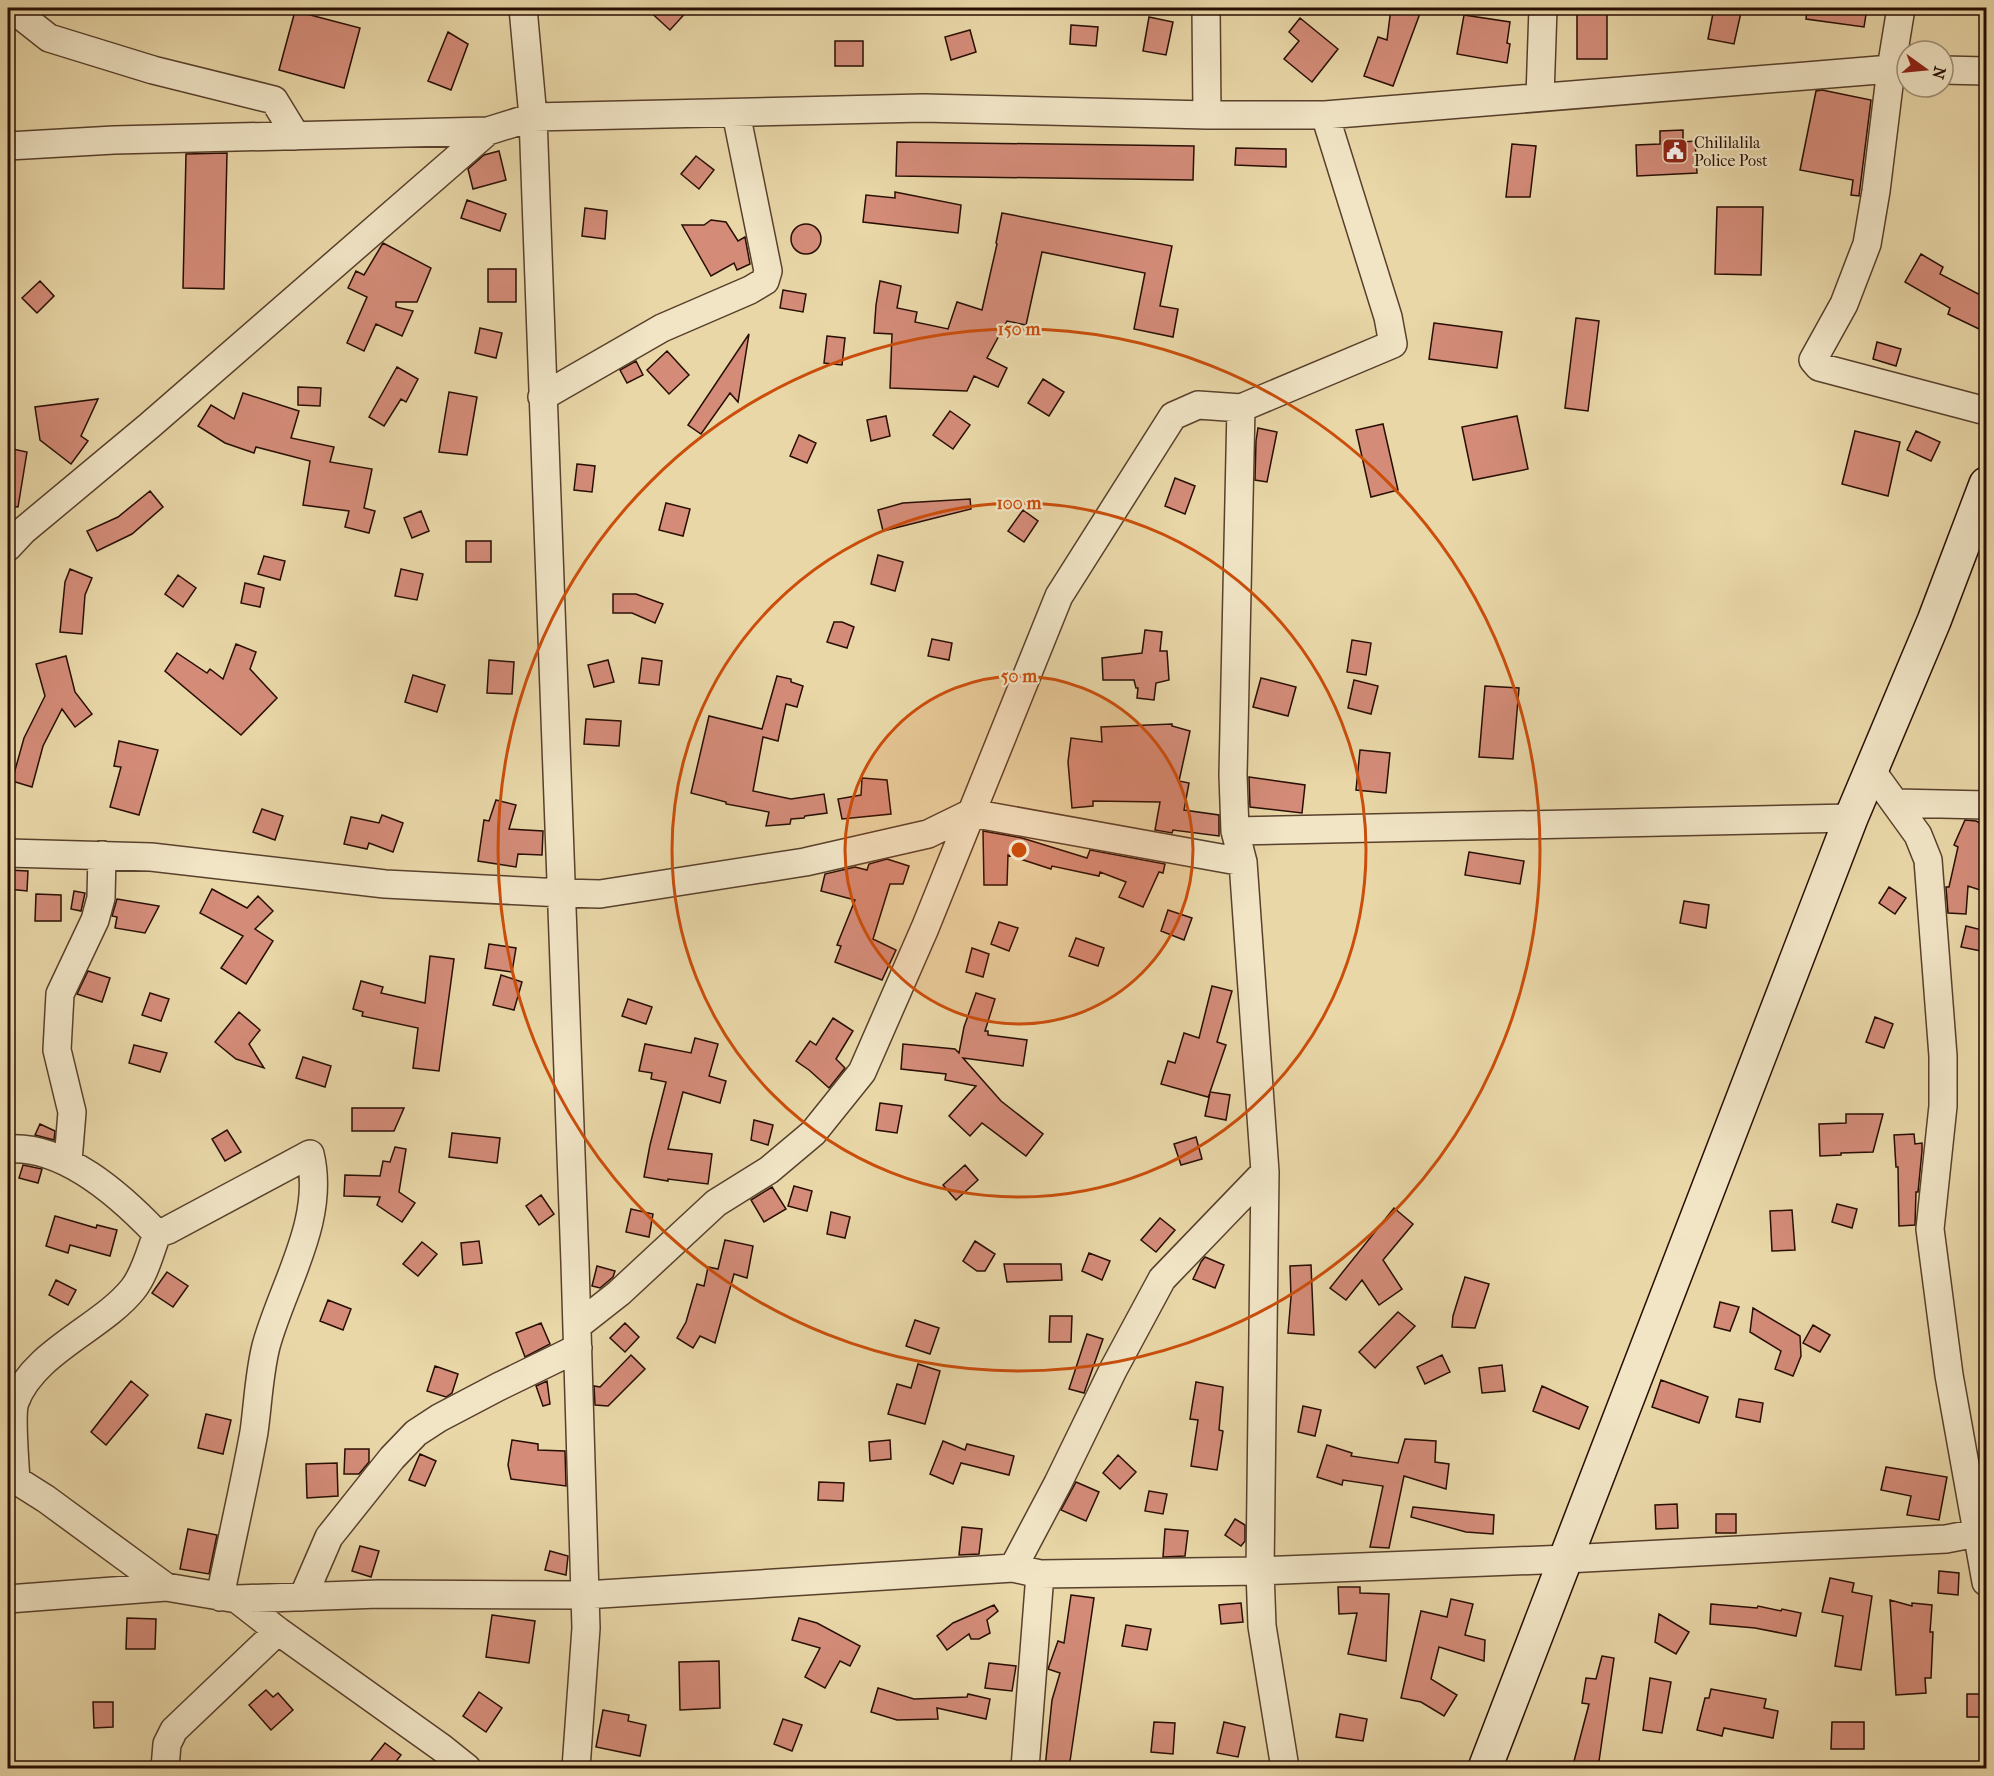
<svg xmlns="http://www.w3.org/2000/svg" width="1994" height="1776" font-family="'IM FELL French Canon',serif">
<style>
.building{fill:#d48c79;stroke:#280e03;stroke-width:1.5}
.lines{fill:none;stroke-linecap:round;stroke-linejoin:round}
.street-casing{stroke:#58402c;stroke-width:30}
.secondary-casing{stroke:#280e03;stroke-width:36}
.street{stroke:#f1e5c6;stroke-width:27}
.secondary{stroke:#f1e5c6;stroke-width:33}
.ring{fill:none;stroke:#cb4e0b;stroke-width:3}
.labels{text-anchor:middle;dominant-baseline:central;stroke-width:4.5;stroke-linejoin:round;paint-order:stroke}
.poi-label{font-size:16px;fill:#280e03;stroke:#f1e5c6;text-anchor:start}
.centre{fill:#cb4e0b;stroke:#f1e5c6;stroke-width:3}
.ring-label{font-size:18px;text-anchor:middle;font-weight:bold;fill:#cb4e0b;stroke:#f1e5c6;stroke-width:4.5;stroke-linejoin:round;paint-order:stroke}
</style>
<rect width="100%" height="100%" fill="#e9d7a8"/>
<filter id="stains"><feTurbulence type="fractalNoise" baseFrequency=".00333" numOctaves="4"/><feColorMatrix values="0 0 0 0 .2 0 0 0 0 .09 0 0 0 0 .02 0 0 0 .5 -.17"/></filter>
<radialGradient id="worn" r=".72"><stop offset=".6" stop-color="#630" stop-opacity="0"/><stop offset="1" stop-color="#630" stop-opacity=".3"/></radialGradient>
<path class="building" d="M646 8H690L670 30Z
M1391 8H1422L1393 86 1364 76 1378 37 1387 40Z
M1577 8H1607V59H1577Z
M1714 8H1742L1734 44 1708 39Z
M1807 8H1867L1864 27 1806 19Z
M295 11 360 28 344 88 279 70Z
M1464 15 1510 22 1507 43 1510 44 1507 63 1457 54Z
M1149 17 1173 22 1166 55 1143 51Z
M1300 18 1338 49 1312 82 1284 59 1299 41 1289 32Z
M1071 25 1098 27 1096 46 1070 44Z
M970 30 976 52 951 60 945 37Z
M448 32 468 44 451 90 428 81Z
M835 41H863V66H835Z
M1822 90 1871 100 1859 196 1851 195 1853 180 1800 170 1816 91Z
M1683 130V142L1695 141 1697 173 1637 176 1636 145 1660 144V131Z
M897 142 1194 146 1193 180 896 176Z
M1512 144 1536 146 1530 197H1506Z
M1236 148 1286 149V167L1235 165Z
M499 151 506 180 473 189 468 169 484 155Z
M227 153 224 289 183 288 186 154Z
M696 156 714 170 699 189 681 174Z
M895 192 961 205 958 233 863 222 866 195 895 198Z
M467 200 506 214 500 231 461 218Z
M1717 207H1763L1761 275 1715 274Z
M585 208 607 211 605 239 582 236Z
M1002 213 1172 246 1160 306 1178 309 1173 337 1134 329 1145 273 1042 252 1026 325 1007 321 987 358 1007 368 998 387 974 376 967 391 890 388 892 334 874 333 876 305 880 281 901 286 897 308 917 312 915 322 948 329 957 302 982 310 997 244 996 243Z
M711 220 726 222 738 241 745 237 750 264 737 270 734 263 711 276 682 225H704Z
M791 239a15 15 0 1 1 30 0a15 15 0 1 1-30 0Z
M383 243 431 268 417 302H396V307L413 311 402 336 376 324 364 351 347 343 367 297 348 288 356 271 364 275Z
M1921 254 1943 267 1940 274 1986 298V314L1979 329 1948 314 1950 308 1905 282Z
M488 269H516V302H488Z
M40 281 54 296 37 313 22 298Z
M783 290 806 294 803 312 780 308Z
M1576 318 1599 321 1588 411 1565 408Z
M1434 323 1502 332 1497 368 1429 359Z
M480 328 502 333 496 358 475 353Z
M749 334 738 402 730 393 701 434 688 425Z
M827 336 845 338 842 365 824 363Z
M1877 342 1901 349 1896 366 1873 359Z
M667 351 689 375 669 394 647 370Z
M636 361 643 375 627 383 620 370Z
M397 367 418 379 406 402 401 399 384 426 369 417Z
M1043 379 1064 392 1049 416 1028 403Z
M298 387 321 388 320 406 298 405Z
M449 392 477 397 467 455 439 452Z
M243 393 299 411 291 438 334 447 330 462 372 469 364 508 375 511 369 533 345 527 349 511 303 505 310 461 256 447 254 453 225 443 198 426 211 405 234 419Z
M98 399 81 436 88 441 71 464 40 440 35 407Z
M950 411 970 425 953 449 933 435Z
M886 416 890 436 871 441 867 420Z
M1517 416 1528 469 1473 480 1462 427Z
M1383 424 1398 490 1371 497 1356 430Z
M1258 428 1277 432 1267 482 1255 480 1256 441Z
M1855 431 1900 442 1888 496 1842 484Z
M1916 431 1940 442 1931 461 1907 450Z
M799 435 816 443 807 463 790 456Z
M8 448 27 452 18 507 8 506Z
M577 464 595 466 592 492 574 490Z
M1175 478 1195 486 1185 514 1165 506Z
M150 491 163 507 132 534 97 551 87 531 118 517Z
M970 499 971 509 883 531 878 510 903 503Z
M666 503 690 509 683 536 659 530Z
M1023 510 1038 521 1024 542 1008 531Z
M421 511 429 531 412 538 404 518Z
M466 541H491V562H466Z
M878 555 903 562 895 591 871 584Z
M264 556 285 561 280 580 258 574Z
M70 569 92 578 85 595 82 634 60 632 65 582Z
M401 569 423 574 417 600 395 596Z
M178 575 196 588 183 607 165 594Z
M245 583 264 588 260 607 241 603Z
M613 594H636L663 604 655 623 632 613H613Z
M834 622H842L854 627 847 648 827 642Z
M1145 630 1162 632 1160 651H1167L1169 680 1156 683 1154 700 1137 698 1138 688H1136L1134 680H1103L1102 658 1142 653Z
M932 639 952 643 949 660 928 656Z
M1352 640 1371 643 1366 675 1347 672Z
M236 644 256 652 250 669 277 698 241 735 165 671 177 653 207 673 210 669 223 679Z
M66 656 75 692 92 714 75 727 62 709 43 746 32 787 12 781 24 738 45 696 36 664Z
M642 658 662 661 659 685 639 683Z
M489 660 514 662 512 694 487 693Z
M608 660 614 682 594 687 588 665Z
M413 675 445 685 437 712 405 702Z
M777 676 791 679V682L803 686 797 707 786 704 778 741 763 737 753 791 791 799 824 794 827 813 805 816 804 818 791 819 790 824 766 826 769 812 726 804V802L691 793 709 716 762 729Z
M1261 678 1296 687 1288 716 1253 707Z
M1354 680 1378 686 1371 714 1348 708Z
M1485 686 1519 688 1513 759 1479 757Z
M586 719 621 721 619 746 584 744Z
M1172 724V726L1190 731 1179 781 1189 783 1184 810 1219 815V836L1173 830 1172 833 1155 830 1160 802 1093 801V806L1072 808 1068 762 1071 738 1102 742 1101 727Z
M119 741 158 750 139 815 110 807 121 767 114 766Z
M1360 750 1390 753 1386 793 1356 790Z
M1249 777 1305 785 1302 813 1250 807Z
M862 778 887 780 891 814 842 819 838 799 861 795Z
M496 800 516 805 509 829 543 831 542 855 518 854 516 867 478 861 484 820 489 821Z
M262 809 283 816 275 840 253 832Z
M382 815 403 823 393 852 369 843 367 849 344 844 351 817 379 823Z
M1965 820 1976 821 1986 826V892L1968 886 1966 914 1948 913 1946 887H1949L1958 847 1954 845Z
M983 831 1022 838 1087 858 1090 850 1165 864 1163 873 1159 872 1143 907 1119 897 1126 882 1100 872 1099 876 1052 866 1051 869 1008 855 1007 885H984Z
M1469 852 1524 861 1520 884 1465 875Z
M887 859 909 866 903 884H890L873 939 896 950 882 980 835 962 841 946 837 945 855 900 821 891 825 874 855 867 867 870 869 864Z
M8 870 28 871 27 891 8 889Z
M1889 887 1906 898 1895 914 1879 903Z
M212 889 247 908 258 896 273 911 255 929 273 941 246 984 221 968 243 936 200 913Z
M74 891 85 893 81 911 71 909Z
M36 894 61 895V921H35Z
M117 899 159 906 145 933 115 928 117 917 112 916Z
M1684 901 1709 905 1706 928 1680 923Z
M1168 910 1192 918 1184 940 1161 931Z
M999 922 1018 928 1009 951 991 944Z
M1966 926 1986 931V952L1961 947Z
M1076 938 1104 948 1098 966 1069 956Z
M489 944 516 948 512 972 485 968Z
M972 948 989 954 983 977 966 972Z
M430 956 454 959 439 1071 413 1068 418 1028 362 1016 363 1012 353 1009 361 981 383 987 381 993 425 1003Z
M88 971 110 978 102 1002 77 994Z
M501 975 522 982 514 1010 493 1005Z
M1212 986 1232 991 1217 1042 1226 1045 1210 1092 1230 1095 1226 1120 1205 1116 1210 1093 1208 1097 1161 1084 1168 1061 1175 1063 1184 1033 1199 1038Z
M150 993 169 999 161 1021 142 1015Z
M976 993 995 999 985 1031H988V1035L1027 1040 1023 1066 963 1058 1001 1101 1043 1134 1026 1156 982 1123 970 1136 949 1116 976 1086 945 1080 946 1074 901 1069 903 1044 955 1049 959 1053 964 1027Z
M628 999 652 1007 646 1024 622 1016Z
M239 1012 260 1030 249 1044 264 1068 236 1059 215 1042Z
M1875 1017 1893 1024 1884 1048 1866 1042Z
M833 1018 853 1031 836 1059 845 1068 829 1088 809 1070 796 1061 810 1041 816 1045Z
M695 1038 718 1044 709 1076 726 1081 720 1103 683 1092 668 1149 712 1154 708 1184 668 1179V1181L644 1177 650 1145 666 1082 651 1079 652 1073 639 1071 645 1044 691 1053Z
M134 1045 167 1053 160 1072 129 1063Z
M303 1057 331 1066 325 1087 296 1078Z
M880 1103 902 1106 897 1133 876 1130Z
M352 1108H404L394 1131H352Z
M1846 1114H1883L1873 1152 1841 1153V1155L1820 1156 1819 1124 1846 1123Z
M754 1120 773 1125 768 1145 751 1140Z
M40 1124 55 1131 54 1140 35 1135Z
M227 1130 241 1152 225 1161 212 1139Z
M452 1133 500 1138 497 1163 449 1157Z
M1914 1134 1915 1144 1922 1143V1151L1918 1192H1916L1915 1225 1899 1226 1898 1167H1896L1894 1135Z
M1196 1137 1202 1159 1181 1165 1174 1144Z
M395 1147 406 1149 399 1192 415 1203 402 1222 377 1205 380 1197 344 1196 345 1175 380 1176 383 1161 390 1162Z
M23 1165 42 1169 38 1183 19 1178Z
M965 1165 978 1180 956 1200 943 1185Z
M794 1186 812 1191 807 1211 788 1206Z
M772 1187 786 1209 764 1222 751 1200Z
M541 1195 554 1214 539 1225 526 1206Z
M1837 1204 1857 1209 1852 1228 1832 1222Z
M1394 1208 1413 1224 1383 1260 1402 1289 1379 1305 1362 1280 1346 1300 1330 1288Z
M631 1209 653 1214 649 1237 626 1232Z
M1792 1210 1795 1250 1772 1251 1770 1211Z
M831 1212 850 1217 845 1238 827 1234Z
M55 1216 96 1228 97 1225 117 1230 110 1256 70 1245 68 1253 46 1246Z
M1160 1218 1175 1230 1156 1252 1141 1240Z
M725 1240 753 1246 747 1278 734 1274 715 1343 700 1336 693 1348 677 1338 686 1322 697 1284 704 1286 708 1267 718 1269Z
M479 1241 482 1263 463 1265 461 1243Z
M975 1241 995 1254 985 1271H977L963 1261Z
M422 1242 437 1254 418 1276 403 1264Z
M1089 1253 1110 1261 1102 1280 1082 1271Z
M1205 1257 1224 1265 1215 1288 1193 1279 1201 1262Z
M1004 1264H1061L1062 1280 1007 1282Z
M1311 1265 1314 1335 1288 1333 1291 1297 1290 1266Z
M597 1266 615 1271 613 1277 600 1288 592 1286Z
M167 1272 188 1286 173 1307 152 1293Z
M1465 1277 1489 1284 1475 1328 1452 1327 1453 1316Z
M56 1280 76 1290 68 1305 49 1295Z
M328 1300 351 1309 343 1330 320 1321Z
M1720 1302 1739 1307 1730 1331 1714 1327Z
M1753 1308 1800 1336 1801 1356 1793 1376 1775 1369 1781 1351 1750 1332Z
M1398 1312 1415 1326 1375 1368 1359 1352Z
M1050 1316H1072L1071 1342H1049Z
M915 1320 939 1328 930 1354 906 1346Z
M541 1323 550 1344 525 1357 516 1333Z
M625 1323 639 1337 625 1352 610 1338Z
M1813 1325 1830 1335 1820 1352 1803 1343Z
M1087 1334 1103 1339 1084 1393 1069 1389Z
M631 1355 645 1369 608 1406 595 1405 594 1386 600 1387Z
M1442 1355 1450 1372 1425 1384 1417 1367Z
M918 1364 940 1371 925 1424 888 1414 897 1384 911 1388Z
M1502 1365 1505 1391 1482 1393 1479 1368Z
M435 1366 458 1374 452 1393 446 1397 427 1391Z
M1661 1380 1708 1397 1699 1423 1652 1407Z
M131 1381 148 1395 106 1445 91 1432Z
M547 1381 550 1404 543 1406 536 1386Z
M1196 1382 1223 1387 1219 1430 1223 1431 1217 1470 1191 1466 1198 1420 1190 1419Z
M1542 1386 1588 1407 1579 1429 1533 1411Z
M1739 1399 1763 1403 1760 1422 1736 1417Z
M1303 1406 1321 1410 1315 1436 1298 1432Z
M206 1414 231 1420 223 1454 198 1448Z
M1405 1439 1436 1441 1435 1462 1449 1464 1446 1489 1404 1476 1389 1548 1370 1547 1383 1486 1343 1480 1342 1485 1317 1477 1327 1445 1352 1453 1351 1456 1398 1463Z
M512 1440 538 1444V1450L565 1451 566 1486 511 1479 508 1465Z
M890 1440 891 1459 870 1461 869 1442Z
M943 1441 965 1450 967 1444 1014 1456 1009 1475 961 1463 953 1484 930 1474Z
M345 1449H369V1462L359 1474H344Z
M420 1454 436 1461 425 1486 409 1480Z
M1118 1455 1136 1472 1120 1489 1103 1473Z
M337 1463 338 1496 307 1498 306 1464Z
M1886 1467 1947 1477 1939 1520 1907 1515 1911 1496 1881 1490Z
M819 1482 844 1483 843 1501 818 1500Z
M1076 1482 1099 1492 1086 1521 1061 1510Z
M1149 1491 1167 1494 1163 1514 1145 1511Z
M1677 1504 1678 1528 1656 1529 1655 1505Z
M1413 1507 1494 1515 1493 1534 1466 1532 1411 1517Z
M1716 1514H1736V1533H1716Z
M1235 1519 1245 1525V1541L1241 1546 1225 1535Z
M962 1527 982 1529 979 1554 959 1555Z
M188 1529 217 1535 209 1574 180 1569Z
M1165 1529 1188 1531 1185 1556 1163 1557Z
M360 1546 379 1551 371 1577 352 1571Z
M550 1551 568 1556 566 1575 545 1570Z
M1939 1571 1959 1573 1958 1595 1938 1593Z
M1830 1578 1854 1583 1852 1592 1872 1596 1861 1670 1835 1666 1843 1616 1822 1612Z
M1338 1587H1360V1593L1389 1594 1386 1661 1348 1654 1357 1613 1339 1614Z
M1071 1595 1094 1598 1069 1768H1045L1052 1700 1060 1673 1048 1669 1058 1641 1064 1643Z
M1451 1599 1473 1604 1465 1635 1485 1640 1484 1661 1439 1647 1431 1679 1457 1695 1444 1716 1421 1702 1401 1698 1421 1611 1447 1617Z
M1890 1600 1912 1606V1603L1932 1605 1930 1632H1933L1931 1678H1925L1926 1693 1896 1695Z
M1241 1603 1243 1622 1221 1624 1219 1605Z
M1711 1604 1757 1608 1758 1606 1781 1611 1782 1609 1801 1613 1796 1636 1755 1628 1710 1624Z
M994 1605 998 1611 987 1620 990 1633 979 1639H971L969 1634 947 1650 937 1636 953 1623Z
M1659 1614 1689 1632 1676 1654 1655 1642Z
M492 1615 535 1621 529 1663 486 1657Z
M127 1618 156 1619 155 1649H126Z
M799 1618 817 1623 860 1646 850 1666 840 1661 825 1688 805 1677 820 1648 792 1640Z
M1126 1625 1151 1629 1147 1650 1122 1646Z
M1602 1656 1614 1658 1598 1768H1586L1573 1765 1589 1704 1582 1703 1586 1678 1596 1679Z
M719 1661 720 1708 680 1710 679 1662Z
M989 1663 1016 1666 1012 1691 985 1688Z
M1650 1678 1671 1682 1662 1733 1643 1730Z
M878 1688 914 1699 967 1697 968 1694 990 1699 986 1719 937 1708 938 1719 897 1720 871 1712Z
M1711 1689 1766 1699 1764 1708 1778 1711 1773 1738 1724 1728 1722 1736 1697 1730 1705 1698H1709Z
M266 1690 273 1697 278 1693 293 1710 271 1730 249 1705Z
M479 1692 502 1708 486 1732 463 1716Z
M1967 1694H1985L1986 1717H1967Z
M93 1702H113V1727L94 1728Z
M603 1710 629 1715 628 1721 646 1725 640 1756 596 1747Z
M1340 1714 1367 1719 1363 1741 1336 1737Z
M783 1719 802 1725 792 1751 774 1744Z
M1154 1722 1175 1723 1173 1754 1151 1752Z
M1224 1722 1245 1727 1238 1757 1217 1753Z
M1832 1722H1864V1749H1831Z
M385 1743 401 1755 391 1768H365Z"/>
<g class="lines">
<g class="street-casing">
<path id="street" d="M11 8 49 38 153 70 274 100 296 136
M523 8 533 117 575 1263 586 1628 576 1768
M1206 8 1207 115
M1901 8 1891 69 1876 191 1867 244 1844 304 1813 360 1819 367 1986 411
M1943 70 1986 71
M1540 97 1543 8
M8 146 114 140 488 131 533 117 923 108 1207 115H1325L1891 69H1907
M542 397 662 328 750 290 765 281 768 271 736 113
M1241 408 1233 775 1235 831 1243 862 1265 1172 1260 1571 1262 1626 1285 1768
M8 547 23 531 149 426 488 131
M1871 770 1918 835 1928 860 1943 1056V1106L1930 1229 1949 1375 1986 1582
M1896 803 1986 805
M1235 831 1851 818
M8 853 151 857 385 884 562 893 600 894 805 862 928 834 971 813 1243 862
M8 1149C64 1145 120 1195 157 1234
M68 1161 72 1112 57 1050 60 994 95 920 101 898 102 855
M577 1326 619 1293 716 1203 769 1170 813 1133 862 1072 925 928 1059 596 1173 416 1198 405 1241 408 1393 344 1388 317 1325 115
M8 1475 46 1499 166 1587
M16 1480C15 1465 11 1413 15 1402 33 1352 102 1328 133 1289 145 1274 150 1252 157 1234L168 1230 310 1154C326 1220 283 1284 266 1346 259 1374 258 1403 254 1432 244 1487 231 1542 220 1597
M1013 1568 1058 1483 1113 1370 1162 1279 1265 1172
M303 1597 329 1537 392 1458 416 1433 439 1418 498 1387 578 1348
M8 1599 166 1587 237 1599 379 1594 585 1595 1013 1568 1040 1574 1260 1571 1566 1559 1946 1539 1977 1533 1986 1528
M237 1599 278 1631 442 1748 467 1768
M165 1768 167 1744 174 1730 278 1631
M1025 1768 1040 1574"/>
</g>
<g class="secondary-casing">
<path id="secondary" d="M1485 1768 1851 818 1934 621 1986 484"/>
</g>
<use href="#street" class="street"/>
<use href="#secondary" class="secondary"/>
</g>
<circle cx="1019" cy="850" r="174" fill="#cb4e0b" fill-opacity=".12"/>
<g class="ring">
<circle cx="1019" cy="850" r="174"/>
<circle cx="1019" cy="850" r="347"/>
<circle cx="1019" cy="850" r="521"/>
</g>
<defs>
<g id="civic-square" transform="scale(1.35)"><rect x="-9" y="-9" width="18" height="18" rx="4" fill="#8f2418" stroke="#f1e5c6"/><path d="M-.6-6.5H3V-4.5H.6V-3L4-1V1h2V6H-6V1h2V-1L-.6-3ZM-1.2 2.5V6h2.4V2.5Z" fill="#fff"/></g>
</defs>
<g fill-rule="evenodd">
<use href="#civic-square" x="1675" y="151"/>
</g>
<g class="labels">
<g class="poi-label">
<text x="1694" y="142">Chililalila<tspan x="1694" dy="18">Police Post</tspan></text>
</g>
</g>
<circle cx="1019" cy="850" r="9" class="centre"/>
<g class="ring-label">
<text x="1019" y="335">150 m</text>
<text x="1019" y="509">100 m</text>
<text x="1019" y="682">50 m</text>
</g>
<rect width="1994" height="1776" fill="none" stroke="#e9d7a8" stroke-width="30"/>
<rect x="9" y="9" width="1976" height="1758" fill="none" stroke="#280e03" stroke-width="3"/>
<rect x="15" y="15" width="1964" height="1746" fill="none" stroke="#280e03" stroke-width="1.5"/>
<g transform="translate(1925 69) rotate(105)"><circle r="28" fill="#f1e5c6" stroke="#a18f78" stroke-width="1.5"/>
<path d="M0-4.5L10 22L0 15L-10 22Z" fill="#8f2418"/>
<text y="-9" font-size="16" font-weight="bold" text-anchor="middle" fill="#280e03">N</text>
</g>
<rect width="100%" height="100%" filter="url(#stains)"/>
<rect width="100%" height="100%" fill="url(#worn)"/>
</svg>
